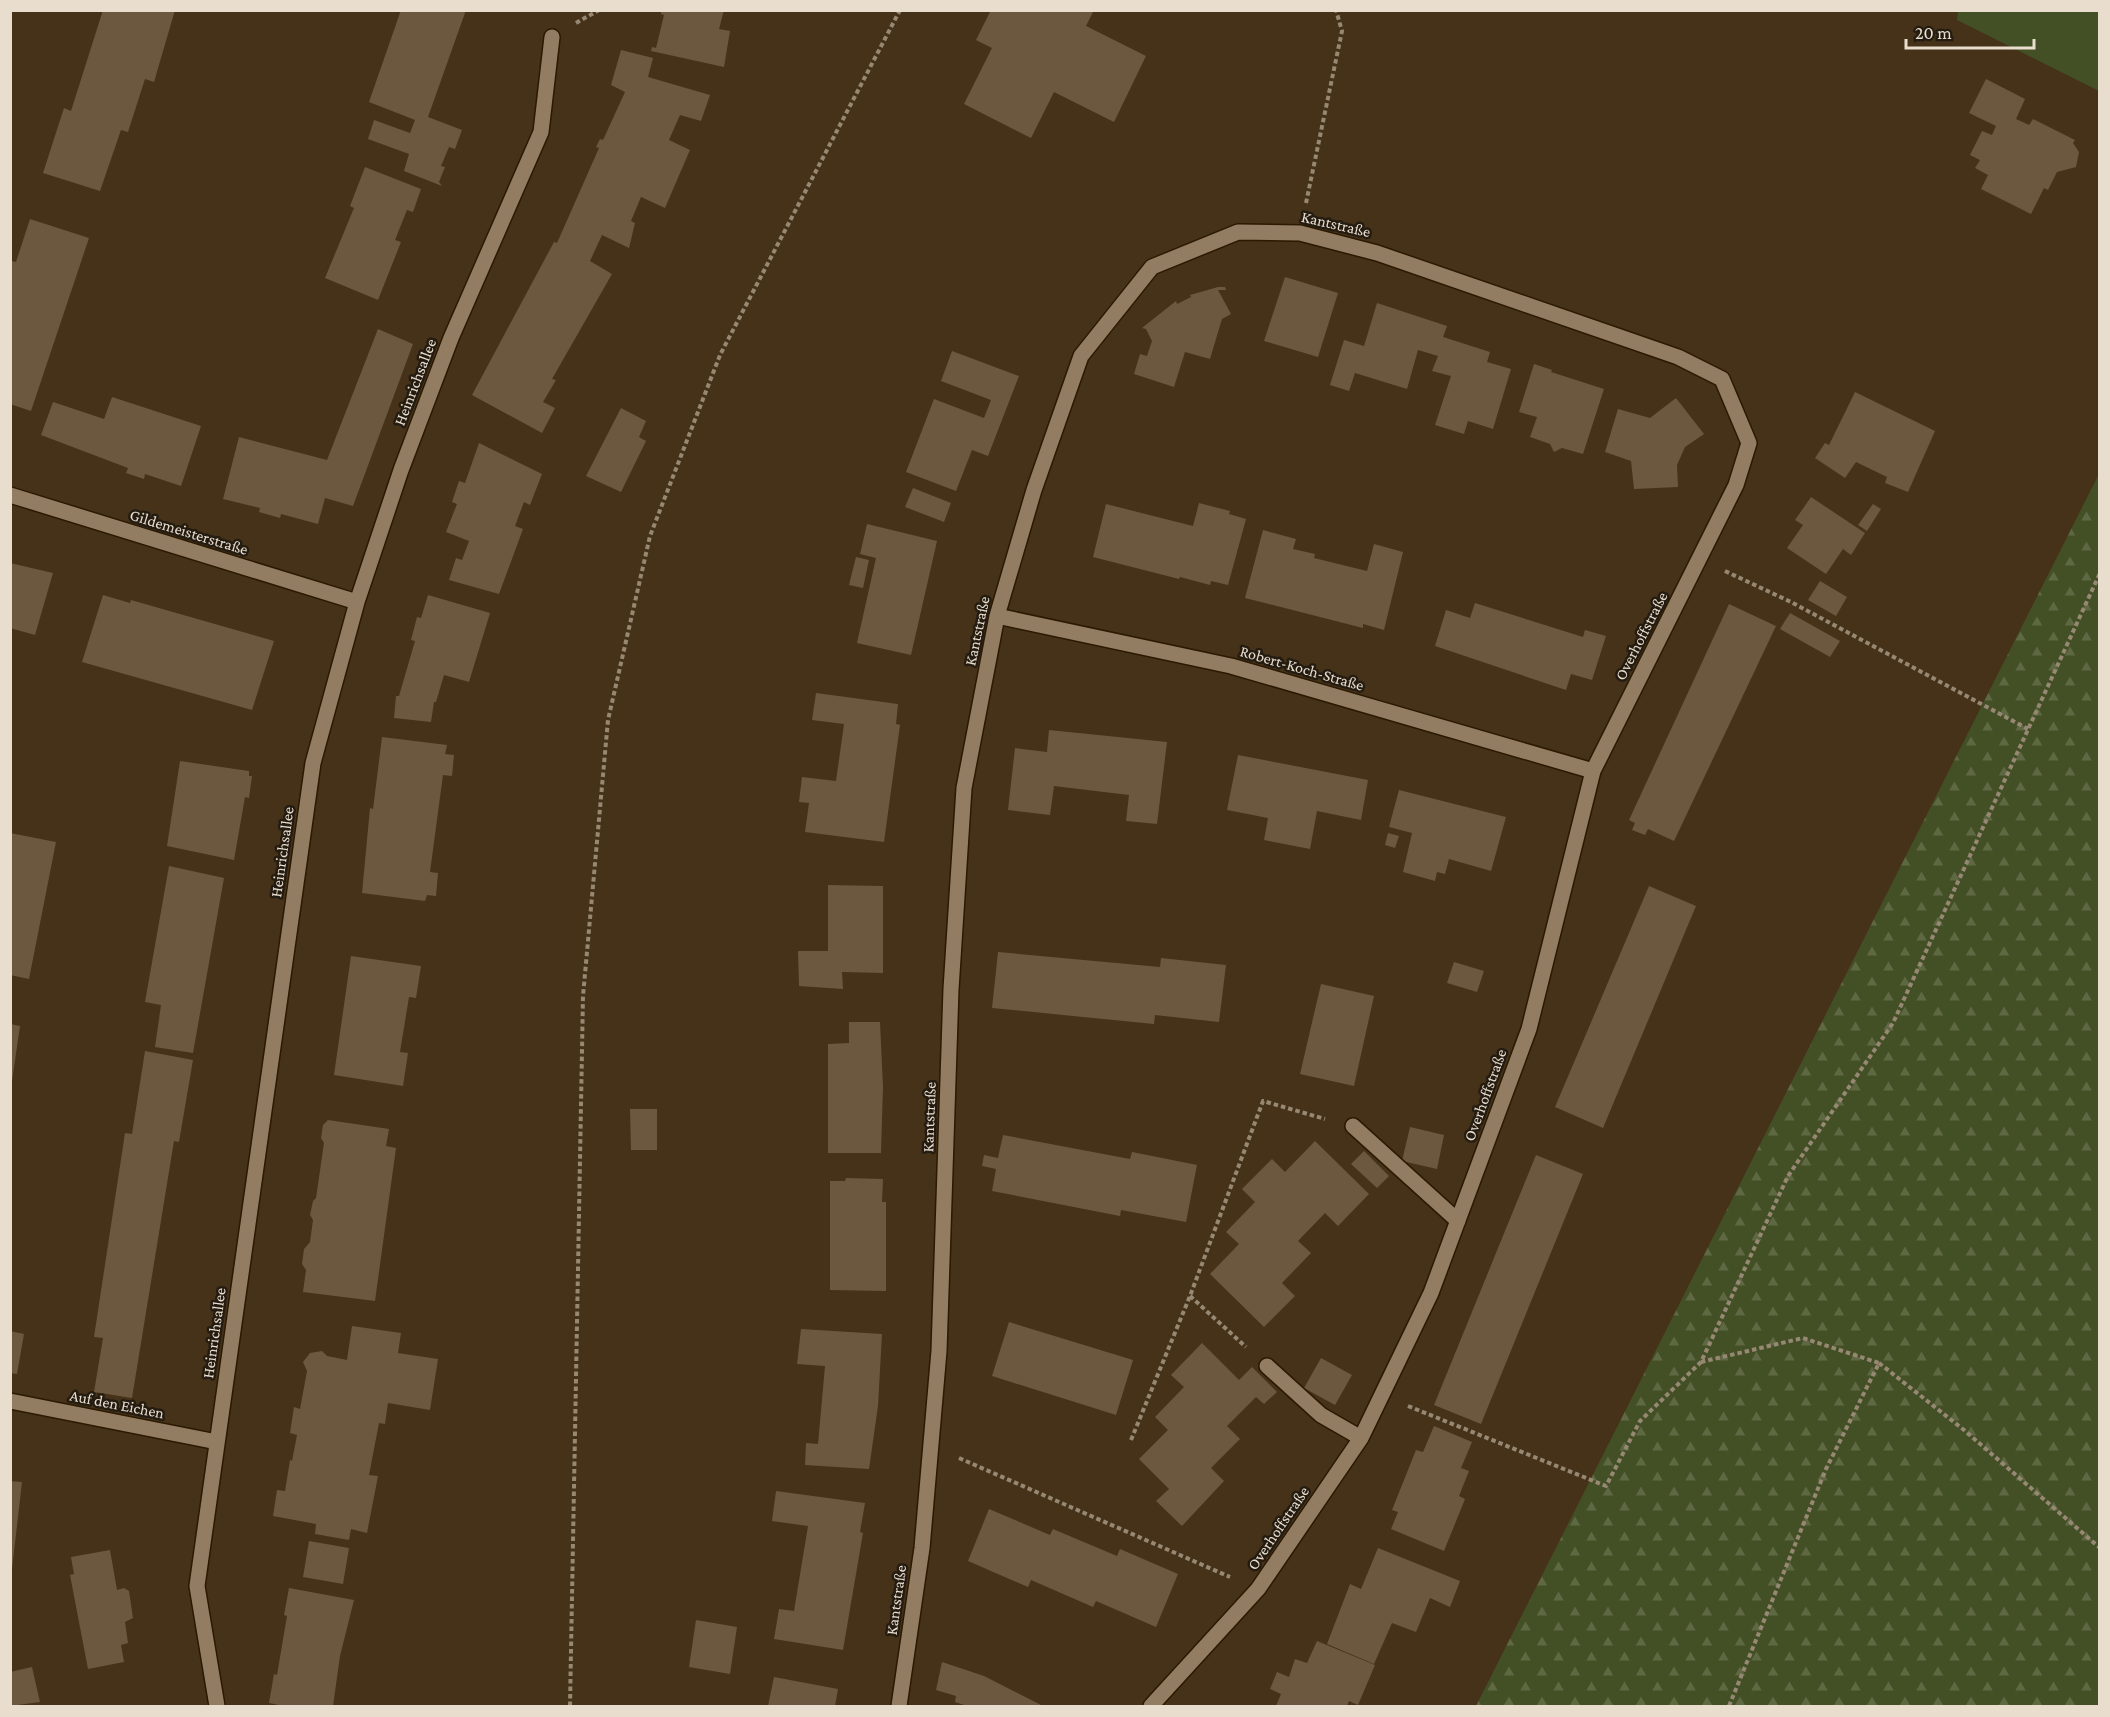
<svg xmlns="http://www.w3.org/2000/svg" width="2110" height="1717" font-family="'Crimson Pro',serif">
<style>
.grass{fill:#434f25}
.forest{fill:url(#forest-firs)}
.building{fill:#6c583e}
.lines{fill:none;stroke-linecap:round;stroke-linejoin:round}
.minor-casing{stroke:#2b1901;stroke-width:18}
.path{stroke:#978874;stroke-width:4;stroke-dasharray:4.5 3;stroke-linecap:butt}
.minor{stroke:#937d62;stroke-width:15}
.labels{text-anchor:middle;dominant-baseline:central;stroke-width:5;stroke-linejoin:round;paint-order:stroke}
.street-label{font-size:16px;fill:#e9ddce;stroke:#241c11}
</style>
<defs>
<pattern id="forest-firs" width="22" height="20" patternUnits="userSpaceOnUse" patternTransform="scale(1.5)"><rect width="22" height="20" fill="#434f25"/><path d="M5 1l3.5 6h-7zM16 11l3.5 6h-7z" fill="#5e6843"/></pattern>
</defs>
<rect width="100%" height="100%" fill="#453219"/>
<path class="grass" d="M1958 11H2099V91L1957 20Z"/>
<path class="forest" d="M2099 474V1706H1476Z"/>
<path class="building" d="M103 10H175L154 82 145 79 128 132 121 130 100 191 43 173 64 108 71 111Z
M401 10H466L428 117 462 130 455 149 449 147 441 166 445 167 439 182 442 186 404 171 409 154 368 139 374 120 410 133 415 120 369 102Z
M661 10H724L719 29 730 31 724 67 651 51 652 47 656 48 664 15 661 14Z
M991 10H1094L1086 26 1146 56 1114 122 1054 92 1031 138 964 104 992 48 976 40Z
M621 50 653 58 648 77 710 95 701 121 680 115 669 140 690 150 665 208 641 197 631 221 635 223 629 248 602 235 590 261 612 274 552 379 556 380 543 402 555 408 542 433 472 395 554 242 557 243 599 148 596 147 600 139 603 140 625 92 611 85Z
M1986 79 2025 99 2016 119 2029 125 2033 119 2075 140 2073 143 2079 152 2076 167 2057 172 2048 190 2044 188 2031 214 1981 189 1988 175 1975 168 1980 160 1970 155 1982 131 1992 135 1996 126 1969 113Z
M365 167 421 189 413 212 407 210 395 240 401 242 378 300 325 278 354 208 350 206Z
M30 219 89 238 31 411 10 404V265L12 261 16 262Z
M1285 277 1338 293 1318 357 1264 341Z
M1218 287H1225L1226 290H1218L1231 314 1222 319 1210 359 1185 352 1174 387 1134 374 1140 354 1147 356 1152 341 1146 329 1142 328 1176 301 1177 304 1191 297 1190 295Z
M1377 303 1447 326 1443 337 1490 352 1487 362 1511 369 1493 429 1468 421 1464 434 1435 425 1451 376 1432 371 1438 356 1418 350 1407 389 1355 373 1349 391 1330 385 1344 340 1364 346Z
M378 329 413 344 353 506 325 498 318 524 281 514 280 518 259 512 260 508 223 499 239 437 327 460Z
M952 351 1019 376 988 456 972 450 956 491 906 472 934 399 984 418 991 400 941 381Z
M1534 364 1552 370 1551 372 1604 389 1583 454 1562 448 1554 452 1550 444 1530 437 1537 417 1519 412Z
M1855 392 1935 431 1908 492 1885 483 1887 477 1856 462 1845 478 1815 458 1825 443 1829 445Z
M112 397 201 426 181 486 145 474 144 479 126 473 128 468 41 435 53 402 104 419Z
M1676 398 1704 434 1685 447 1677 465 1678 487 1634 489 1631 461 1605 452 1618 409 1650 418Z
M621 408 646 421 639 437 646 441 621 492 586 476Z
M479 443 542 474 530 505 524 502 515 526 523 529 499 594 449 580 456 558 462 560 469 541 446 532 457 504 452 502 459 481 465 483Z
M913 488 951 503 944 522 905 507Z
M1811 497 1865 533 1851 555 1843 549 1826 574 1787 548 1803 525 1795 520Z
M1199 503 1230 511 1229 514 1246 519 1228 585 1211 581 1210 585 1180 577 1179 579 1093 557 1106 504 1193 526Z
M1873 504 1881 509 1867 531 1858 525Z
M867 524 937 541 911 655 857 643 876 558 860 554Z
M1263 530 1296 539 1293 549 1315 554 1314 558 1367 571 1374 544 1403 552 1384 630 1363 624V628L1245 598Z
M856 557 869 560 863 588 849 585Z
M10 563 53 573 35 635 10 628Z
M1820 581 1847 597 1836 616 1808 600Z
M103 595 130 603 131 600 274 641 252 710 82 662Z
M428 595 490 613 469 682 444 675 436 702H434L431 722 394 718 396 696H399L415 641 411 640 417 617 421 618Z
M1475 603 1583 637 1585 630 1606 636 1592 680 1571 674 1566 690 1435 646 1446 610 1470 618Z
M1729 604 1776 626 1674 841 1648 829 1645 835 1632 830 1635 823 1629 820Z
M1790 613 1840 641 1830 657 1780 629Z
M816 693 898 704 896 724 900 725 884 842 805 832 809 803 799 802 802 777 836 781 844 724 812 720Z
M1049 730 1167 742 1157 824 1126 821 1129 795 1054 786 1050 815 1008 810 1015 748 1047 752Z
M382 737 447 745 445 754 454 755 452 776 443 775 430 872 438 873 436 896 427 895 425 901 362 893 370 808 373 809Z
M1238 755 1368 780 1361 820 1317 811 1310 849 1264 840 1268 818 1227 810Z
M180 761 249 771V776H252L249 798 245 797 234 860 167 846Z
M1399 790 1506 817 1491 871 1449 859 1445 874 1437 872 1435 881 1403 872 1412 833 1389 827Z
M10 833 56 842 29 979 10 975Z
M1388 833 1399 836 1395 848 1385 845Z
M169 866 224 878 193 1053 155 1047 161 1005 145 1002Z
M828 885 883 886V973L842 972 843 989 799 986 798 951H828Z
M1649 886 1696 906 1603 1128 1555 1107Z
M998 952 1160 967 1161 958 1226 965 1219 1022 1155 1015 1154 1024 992 1008Z
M351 956 421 966 416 998 409 997 400 1052 408 1053 403 1086 334 1075Z
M1454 962 1484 971 1477 992 1447 983Z
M1321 984 1374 996 1354 1086 1300 1074Z
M849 1022H880L883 1087 881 1153H828V1044L849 1043Z
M10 1024 20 1026 12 1081H10Z
M145 1051 193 1060 179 1142 174 1141 132 1398 94 1392 103 1338 94 1337 125 1133 132 1134Z
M630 1109H657V1150H631Z
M328 1120 389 1129 386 1146 396 1148 375 1301 303 1292 306 1270 302 1264 304 1249 310 1242 313 1220 310 1215 313 1201 316 1198 324 1143 321 1138 323 1125Z
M1410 1127 1444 1135 1437 1169 1402 1161Z
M1003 1135 1130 1159 1132 1152 1197 1165 1186 1222 1121 1210 1120 1216 992 1191 996 1169 982 1166 984 1155 998 1158Z
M1315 1141 1369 1194 1338 1226 1325 1213 1298 1241 1311 1253 1282 1283 1295 1296 1264 1327 1210 1274 1239 1244 1226 1232 1255 1202 1242 1189 1272 1159 1285 1172Z
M1364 1151 1389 1176 1377 1188 1351 1164Z
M1536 1155 1583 1174 1481 1424 1434 1405Z
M846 1178 883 1179 882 1202H886V1291L830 1290V1181H845Z
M1009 1322 1133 1360 1116 1415 992 1376Z
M352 1326 401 1333 398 1353 438 1359 430 1410 388 1403 385 1424 379 1423 369 1475 378 1476 367 1533 351 1529 349 1540 315 1534 316 1524 273 1516 277 1490 285 1491 290 1460 292 1461 297 1435 290 1433 294 1407 300 1409 307 1371 303 1362 310 1353 322 1351 327 1356 347 1360Z
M801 1329 882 1334 878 1406 869 1469 805 1465 806 1443 818 1444 825 1366 797 1364Z
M10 1331 24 1334 17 1374 10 1373Z
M1202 1343 1239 1380 1252 1367 1277 1392 1264 1404 1256 1397 1227 1426 1240 1439 1211 1468 1224 1481 1182 1526 1156 1501 1169 1489 1139 1459 1168 1430 1155 1417 1184 1387 1171 1375Z
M1321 1358 1352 1375 1335 1405 1304 1388Z
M1434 1426 1472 1442 1461 1468 1469 1471 1459 1496 1465 1499 1444 1551 1391 1529 1398 1512 1392 1510 1416 1450 1423 1452Z
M10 1481 22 1482 12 1569H10Z
M776 1491 865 1503 860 1532 863 1533 843 1650 774 1639 779 1609 794 1611 808 1526 772 1521Z
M989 1509 1050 1535 1053 1529 1117 1556 1120 1549 1178 1574 1156 1627 1096 1601 1093 1607 1031 1580 1028 1587 968 1561Z
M309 1541 349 1548 343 1584 303 1577Z
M1378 1548 1460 1581 1450 1607 1430 1598 1416 1632 1392 1623 1374 1664 1327 1644 1350 1584 1361 1589Z
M110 1550 117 1590 124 1588 129 1591 133 1618 125 1622 128 1643 121 1645 124 1662 88 1669 70 1575 74 1574 71 1557Z
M289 1588 354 1600 340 1656 333 1706H284L269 1703 274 1674 277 1675 287 1616 284 1615Z
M696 1620 737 1627 730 1674 689 1667Z
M1317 1641 1375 1665 1358 1705 1349 1701 1347 1706H1276L1281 1694 1270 1689 1277 1672 1289 1677 1295 1659 1307 1663Z
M942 1662 984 1676 1043 1706H967L955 1702 956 1696 936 1690Z
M32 1667 40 1702 10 1706V1672Z
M774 1677 838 1689 835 1706H768Z"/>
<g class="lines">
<g class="minor-casing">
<path id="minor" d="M10 495 357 602
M997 616 1231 666 1593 771
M1353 1126 1458 1221
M1267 1366 1321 1415 1361 1438
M10 1401 217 1442
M217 1706 197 1586 313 763 357 602 401 470 451 338 541 132 552 37
M899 1706 922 1548 939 1351 951 989 964 788 997 616 1034 490 1081 356 1152 267 1238 232 1300 233 1377 253 1678 357 1722 379 1749 443 1736 485 1593 771 1529 1029 1431 1293 1361 1438 1258 1589 1151 1706"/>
</g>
<path class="path" d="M576 23 599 10
M1306 203 1342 31 1336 10
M1725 571 1791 602 2028 729
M1190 1296 1246 1347
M1879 1363 1964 1430 2100 1548
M1408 1406 1606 1486 1640 1421 1701 1362
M1131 1440 1190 1296 1263 1101 1325 1119
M959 1458 1230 1577
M570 1706 583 996 608 720 650 536 720 355 900 10
M1729 1706 1826 1469 1879 1363 1803 1338 1701 1362 1788 1176 1893 1023 2100 573"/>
<use href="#minor" class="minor"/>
</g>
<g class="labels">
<g class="street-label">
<text transform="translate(1336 224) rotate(13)">Kantstraße</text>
<text transform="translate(415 382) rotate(-69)">Heinrichsallee</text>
<text transform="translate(189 532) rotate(17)">Gildemeisterstraße</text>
<text transform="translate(977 631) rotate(-78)">Kantstraße</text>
<text transform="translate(1641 636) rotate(-63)">Overhoffstraße</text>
<text transform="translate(1302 668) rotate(16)">Robert-Koch-Straße</text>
<text transform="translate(282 852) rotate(-82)">Heinrichsallee</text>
<text transform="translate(1485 1095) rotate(-70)">Overhoffstraße</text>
<text transform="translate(929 1117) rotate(-88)">Kantstraße</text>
<text transform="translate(214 1333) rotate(-82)">Heinrichsallee</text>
<text transform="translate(117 1404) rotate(11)">Auf den Eichen</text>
<text transform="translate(1278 1528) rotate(-56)">Overhoffstraße</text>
<text transform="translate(896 1600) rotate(-82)">Kantstraße</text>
</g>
</g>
<rect width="2110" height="1717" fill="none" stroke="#e9ddce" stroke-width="24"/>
<path d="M1906 39v9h128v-9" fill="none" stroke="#e9ddce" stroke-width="3"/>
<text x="1915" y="39" font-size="18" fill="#e9ddce" stroke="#241c11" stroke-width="4.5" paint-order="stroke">20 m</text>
</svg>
